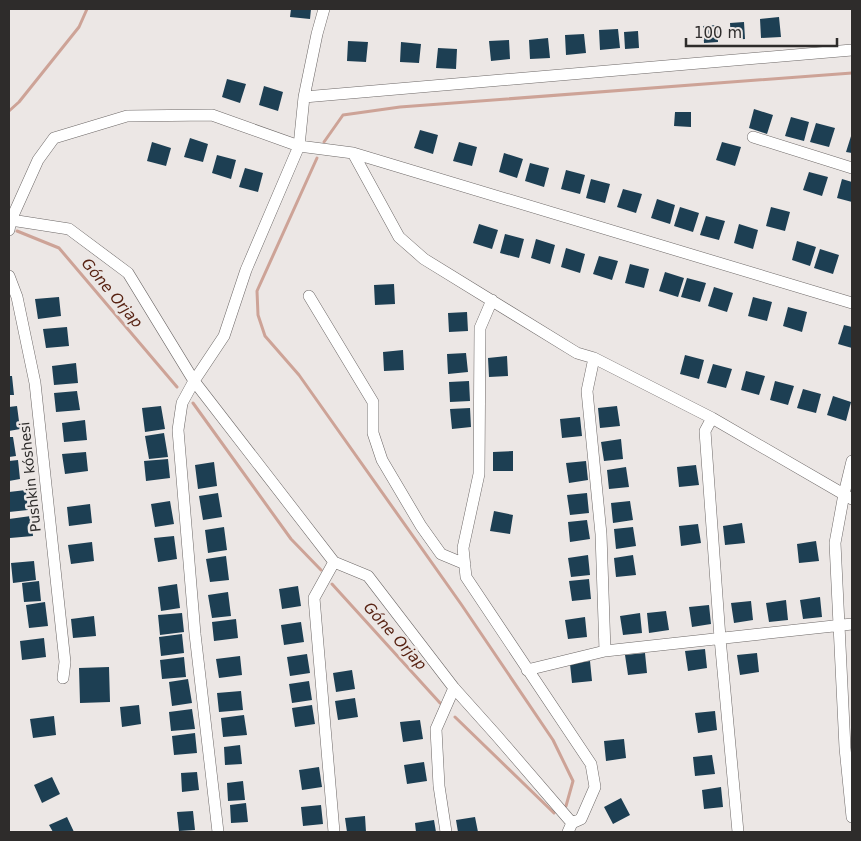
<svg xmlns="http://www.w3.org/2000/svg" width="861" height="841" font-family="'DejaVu Sans',sans-serif">
<style>
.lines{fill:none;stroke-linecap:round;stroke-linejoin:round}
.stream{stroke:#cda397;stroke-width:3}
.building{fill:#1d3f53}
.minor-casing{stroke:#6d6867;stroke-width:12}
.minor{stroke:#fff;stroke-width:11}
.labels{text-anchor:middle;dominant-baseline:central;stroke-width:5;stroke-linejoin:round;paint-order:stroke}
.street-label{font-size:14px;fill:#2e2c2b;stroke:#ece7e5}
.water-label{font-size:15px;font-style:italic;fill:#582313;stroke:#ece7e5}
</style>
<rect width="100%" height="100%" fill="#ece7e5"/>
<g class="lines">
<path class="stream" d="M9 111 19 102 79 27 87 9
M324 142 343 115 400 107 852 73
M317 158 257 291 258 315 265 336 299 375 461 604 553 740 573 781 566 806
M17 231 59 248 177 387
M193 403 291 539 321 570
M332 584 440 703
M455 717 554 813"/>
</g>
<path class="building" d="M291 9H311L310 19 290 17Z
M779 17 781 37 761 38 760 19Z
M744 22 745 39 731 40 730 23Z
M717 25 718 42 704 43 703 26Z
M618 29 620 48 600 50 599 30Z
M638 31 639 48 625 49 624 32Z
M584 34 586 53 566 55 565 35Z
M548 38 550 58 530 59 529 40Z
M509 40 510 59 491 61 489 41Z
M348 41 368 42 366 62 347 61Z
M401 42 421 44 419 63 400 62Z
M438 48 457 49 456 69 436 68Z
M227 79 246 84 240 103 222 97Z
M264 86 283 92 278 111 259 105Z
M754 109 773 115 767 134 749 128Z
M675 112H691V127L674 126Z
M791 117 809 122 804 141 785 136Z
M816 123 835 128 829 147 810 142Z
M420 130 438 135 433 154 414 148Z
M852 133V153L846 152Z
M190 138 208 144 203 162 184 157Z
M152 142 171 148 166 166 147 161Z
M459 142 477 147 472 166 453 161Z
M722 142 741 147 735 166 716 160Z
M504 153 523 159 517 178 499 172Z
M217 155 236 160 231 179 212 173Z
M530 163 549 168 544 187 525 181Z
M245 168 263 173 258 192 239 187Z
M566 170 585 175 580 194 561 189Z
M809 172 828 177 822 196 803 190Z
M591 179 610 184 605 203 586 198Z
M842 179 852 182V202L837 198Z
M623 189 642 194 636 213 617 207Z
M657 199 675 205 670 224 651 218Z
M680 207 699 213 693 232 674 226Z
M771 207 790 212 785 231 766 226Z
M706 216 725 221 719 240 700 235Z
M479 224 498 230 492 249 473 243Z
M739 224 758 230 753 249 734 243Z
M505 234 524 239 519 258 500 253Z
M536 239 555 245 550 264 531 258Z
M797 241 816 247 810 266 792 260Z
M566 248 585 254 580 273 561 267Z
M820 249 839 255 833 274 814 268Z
M599 256 618 261 612 280 593 274Z
M630 264 649 269 644 288 625 283Z
M665 272 684 278 678 297 659 291Z
M687 278 706 283 700 302 681 297Z
M394 284 395 304 375 305 374 285Z
M714 287 733 293 727 312 708 306Z
M59 297 61 316 38 319 35 299Z
M753 297 772 302 767 321 748 316Z
M788 307 807 312 802 332 783 326Z
M467 312 468 331 449 332 448 313Z
M844 325 852 327V348L838 344Z
M67 327 69 346 46 348 43 329Z
M403 350 404 370 384 371 383 352Z
M466 353 468 372 448 374 447 354Z
M685 355 704 360 699 379 680 374Z
M507 356 508 376 489 377 488 358Z
M76 363 78 383 54 385 52 366Z
M713 364 732 369 726 388 707 383Z
M746 371 765 376 759 395 741 390Z
M9 376H12L14 395H9Z
M469 381 470 401 450 402 449 382Z
M775 381 794 386 788 405 770 400Z
M803 389 821 394 816 413 797 408Z
M77 391 80 410 56 412 54 393Z
M833 396 851 402 846 421 827 415Z
M17 406 20 429 9 431V407Z
M161 406 165 429 145 432 142 408Z
M617 406 620 426 600 428 598 408Z
M470 408 471 427 452 429 450 409Z
M580 417 582 436 562 438 560 419Z
M85 420 87 440 64 442 62 423Z
M164 433 168 457 149 459 145 436Z
M9 437H13L16 456 9 457Z
M621 439 623 459 604 461 601 442Z
M513 451V471H493V452Z
M86 452 88 471 65 474 62 454Z
M168 459 170 478 146 481 144 461Z
M18 460 20 479 9 481V461Z
M586 461 588 480 569 483 566 463Z
M214 462 217 486 198 489 195 465Z
M696 465 699 485 679 487 677 467Z
M626 467 629 487 609 489 607 470Z
M26 490 28 510 9 512V492Z
M218 493 222 517 203 520 199 496Z
M587 493 589 513 570 515 567 495Z
M170 501 174 524 155 527 151 504Z
M630 501 633 520 613 523 611 503Z
M90 504 92 523 69 526 67 507Z
M494 511 513 515 510 534 490 531Z
M31 516 33 536 10 538 9 519Z
M587 520 590 539 570 542 568 522Z
M742 523 745 543 725 545 723 526Z
M698 524 701 543 681 546 679 526Z
M224 527 227 550 208 553 205 530Z
M633 527 636 546 616 549 614 529Z
M174 536 177 559 158 562 154 538Z
M816 541 819 561 799 563 797 544Z
M92 542 94 561 71 564 68 545Z
M588 555 590 575 571 577 568 558Z
M633 555 636 575 616 577 614 558Z
M226 556 229 580 210 582 206 559Z
M34 561 36 580 13 583 11 563Z
M589 579 591 599 572 601 569 581Z
M39 581 41 601 24 602 22 583Z
M177 584 180 608 161 611 158 587Z
M298 586 301 606 282 609 279 589Z
M228 592 231 616 212 618 208 595Z
M820 597 822 617 803 619 800 600Z
M786 600 788 620 769 622 766 603Z
M751 601 753 620 734 623 731 603Z
M45 602 48 626 29 628 26 605Z
M709 605 711 624 692 627 689 607Z
M666 611 669 630 649 633 647 613Z
M182 613 184 632 160 635 158 615Z
M640 613 642 633 623 635 620 616Z
M94 616 96 636 73 638 71 619Z
M585 617 587 637 568 639 565 620Z
M236 619 238 638 214 641 212 622Z
M301 622 304 642 284 645 281 625Z
M182 634 184 653 161 656 159 637Z
M44 638 46 657 22 660 20 641Z
M705 649 707 668 688 671 685 651Z
M645 653 647 673 628 675 625 655Z
M757 653 759 672 740 675 737 655Z
M307 654 310 673 290 676 287 657Z
M240 656 242 675 219 678 216 659Z
M184 657 186 677 162 679 160 660Z
M590 661 592 681 572 683 570 664Z
M109 667 110 702 80 703 79 668Z
M352 670 355 689 336 692 333 673Z
M188 679 192 703 172 706 169 682Z
M309 681 312 700 292 703 289 684Z
M241 691 243 710 219 712 217 693Z
M355 698 358 717 338 720 335 701Z
M139 705 141 724 122 727 120 707Z
M312 705 315 724 295 727 292 708Z
M192 709 195 729 171 731 169 712Z
M715 711 717 730 698 733 695 713Z
M244 715 247 735 223 737 221 718Z
M54 716 56 735 33 738 30 719Z
M420 720 423 739 403 742 400 722Z
M195 733 197 753 174 755 172 736Z
M624 739 626 758 606 761 604 741Z
M240 745 242 764 225 765 224 747Z
M712 755 715 774 695 776 693 757Z
M424 762 427 781 407 784 404 765Z
M319 767 322 787 302 790 299 770Z
M197 772 199 790 182 792 181 773Z
M52 777 60 794 42 803 34 785Z
M243 781 245 800 228 801 227 783Z
M721 787 723 807 704 809 702 790Z
M621 798 630 815 613 824 604 807Z
M246 803 248 822 231 823 230 805Z
M321 805 323 824 303 826 301 807Z
M193 811 195 830 179 831 177 812Z
M365 816 366 832H347L345 818Z
M67 817 74 832H53L49 825Z
M475 817 478 832H458L456 820Z
M434 820 436 832H416L415 823Z"/>
<g class="lines">
<g class="minor-casing">
<path id="minor" d="M304 97 852 50
M753 137 852 168
M353 153 399 237 424 259 577 353 594 358 712 418 852 499
M11 220 69 229 128 273 194 381 334 562 368 576 454 688 497 736 572 823
M9 230 11 220 38 160 54 138 127 116 212 115 299 146 353 153 852 303
M9 276 17 297 35 383 65 662 63 678
M309 296 373 402V433L382 460 421 526 441 554 465 564
M492 300 480 328 479 474 463 548 466 577 591 764 595 787 581 819 572 823 568 832
M594 358 587 391 601 534 605 651
M712 418 705 431 720 638 738 832
M852 461 844 494 835 543 845 748 852 817
M527 670 605 651 852 624
M218 832 195 634 178 430 182 403 194 381 224 336 246 270 299 146 304 97 317 34 324 9
M334 832 314 598 334 562
M446 832 439 786 436 729 454 688"/>
</g>
<use href="#minor" class="minor"/>
</g>
<g class="labels">
<g class="street-label">
<text transform="translate(30 477) rotate(-96)">Pushkin kóshesi</text>
</g>
<g class="water-label">
<text transform="translate(112 293) rotate(50)">Góne Orjap</text>
<text transform="translate(395 636) rotate(48)">Góne Orjap</text>
</g>
</g>
<rect width="861" height="841" fill="none" stroke="#2e2c2b" stroke-width="20"/>
<path d="M686 38v8h151v-8" fill="none" stroke="#2e2c2b" stroke-width="2.5"/>
<text x="694" y="38" font-size="15" fill="#2e2c2b" stroke="#ece7e5" stroke-width="4" paint-order="stroke">100 m</text>
</svg>
